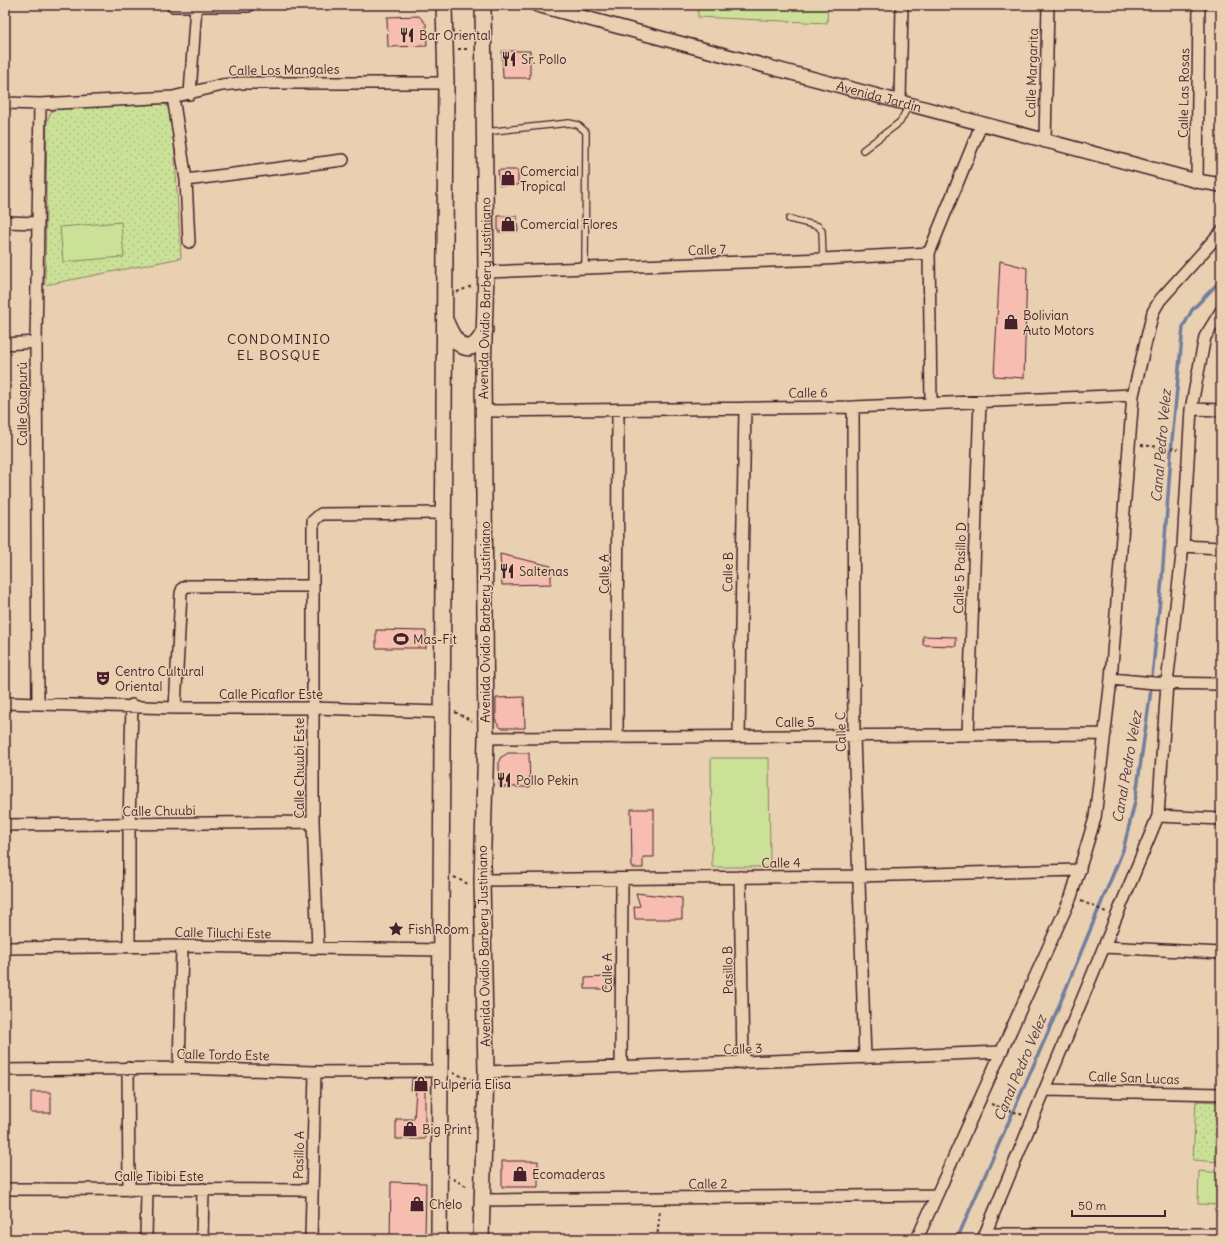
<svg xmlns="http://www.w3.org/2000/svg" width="1226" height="1244" font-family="Delius,sans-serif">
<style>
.grass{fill:url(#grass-dots);stroke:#8a8061}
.pitch{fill:#cae197;stroke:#8a8061}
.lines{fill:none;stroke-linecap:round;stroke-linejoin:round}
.stream{stroke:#727e9c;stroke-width:3.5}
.building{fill:#f7bdb0;stroke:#4a1f2b}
.service-casing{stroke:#4a1f2b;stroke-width:8}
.minor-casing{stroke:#4a1f2b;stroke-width:14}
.tertiary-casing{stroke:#4a1f2b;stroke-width:16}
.secondary-casing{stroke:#4a1f2b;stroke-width:18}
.path{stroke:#4a1f2b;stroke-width:2;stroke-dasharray:3 3;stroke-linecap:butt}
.service{stroke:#e8d0b1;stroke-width:5.5}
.minor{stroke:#e8d0b1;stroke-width:11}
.tertiary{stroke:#e8d0b1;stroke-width:13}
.secondary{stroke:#e8d0b1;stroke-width:15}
.labels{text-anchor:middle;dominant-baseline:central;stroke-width:3;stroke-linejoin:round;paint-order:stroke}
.poi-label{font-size:13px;fill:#4a1f2b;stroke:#e8d0b1;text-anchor:start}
.street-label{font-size:13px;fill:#4a1f2b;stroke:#e8d0b1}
.neighbourhood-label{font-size:14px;letter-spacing:1px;fill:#4a1f2b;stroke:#e8d0b1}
.water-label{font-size:14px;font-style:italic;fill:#543747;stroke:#e8d0b1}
</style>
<defs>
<pattern id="grass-dots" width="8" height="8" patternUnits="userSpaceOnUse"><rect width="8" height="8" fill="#cae197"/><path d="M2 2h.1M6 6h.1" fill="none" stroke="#afc182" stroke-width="1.8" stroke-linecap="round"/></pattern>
</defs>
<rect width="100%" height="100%" fill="#e8d0b1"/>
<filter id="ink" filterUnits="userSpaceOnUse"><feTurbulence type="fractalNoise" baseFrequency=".025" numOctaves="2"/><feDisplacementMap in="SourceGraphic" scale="8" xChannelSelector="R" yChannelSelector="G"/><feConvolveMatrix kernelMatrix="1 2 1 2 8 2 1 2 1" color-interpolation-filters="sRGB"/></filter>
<g filter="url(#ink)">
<path class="grass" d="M164 104 172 111 181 258 45 285 47 122 50 113 57 107Z
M1196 1101 1221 1102V1162L1193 1160Z"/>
<path class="pitch" d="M698 5H828L827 23 698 17Z
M121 222 124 257 63 262 60 227Z
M711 758H769L770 867H712Z
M1199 1171 1221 1173V1205L1198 1204Z"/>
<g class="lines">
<path class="stream" d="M957 1239 1049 1030 1123 850 1135 802 1150 697 1162 579 1172 440 1183 327 1192 310 1221 280"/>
</g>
<path class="building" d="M419 16 426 24 427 46 388 47 387 17Z
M502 51H530V78H503Z
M498 170H518V185H499Z
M498 216H517L518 231 498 232Z
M1000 261 1027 268 1024 378 994 376Z
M500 554 551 566V584L502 585Z
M376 630 426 631V648H376Z
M923 636 956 637V646L923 645Z
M524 697 525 728H501L496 722V698Z
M508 753H529L530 787H499V763L500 758Z
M631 809H654V857H643V868H632Z
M636 893 682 898V919H635L634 907 640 906Z
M606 977 607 989H585V978Z
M416 1078H419L430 1090H425V1139H396V1119H414L416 1090H411L412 1079Z
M31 1092H51V1113H31Z
M502 1161H538V1187H502Z
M391 1182 426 1183 425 1239H390Z"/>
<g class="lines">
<g class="service-casing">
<path id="service" d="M485 132 569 123 578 125 586 132 585 269
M863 150 900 122 909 105
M789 219 818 226 822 231 823 259"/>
</g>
<g class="minor-casing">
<path id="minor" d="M190 94 196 5
M173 97 186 180 189 242
M900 102 902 5
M5 103 40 104 173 97 222 85 241 83H446
M1045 142 1048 5
M186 180 343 160
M1197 181 1199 5
M5 222 38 223
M486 272 823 259 929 253
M5 344 36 342
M931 403 929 253 981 125
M853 407 854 736 865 1058
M1191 409 1221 410
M483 411 853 407 1133 395
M1183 546 1221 548
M1111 679 1154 683 1221 684
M5 703 175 708H313L441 712
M38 704 36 342 40 104
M175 708 181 593 183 588 188 586H313
M968 735 980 401
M739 736 745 408
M486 738 1105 734
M617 738 618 411
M1158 816 1221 819
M5 825 313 822
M740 877 743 1063
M482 880 858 876 1080 870
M129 946V825L132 705
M1104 947 1221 953
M5 948 182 946 441 950
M318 948 313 822V521L321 514 443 513
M621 1067 622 879
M128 1068 129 1190
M179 1068 182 946
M5 1070 179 1068 315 1072 439 1071
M486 1072 1001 1052
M1045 1090 1221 1094
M5 1189 312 1190
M482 1200 936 1195
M985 1234H1221
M146 1239 147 1189
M202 1239 203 1189
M311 1239 315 1072
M917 1239 1071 897 1095 818 1111 679 1133 395 1153 312 1160 300 1221 232
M983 1239 1158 816 1167 683 1183 546 1191 409 1205 337 1221 311"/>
</g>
<g class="tertiary-casing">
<g id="tertiary">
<path d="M173 5H248"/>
<path id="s1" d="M537 5 1197 181 1221 185"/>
</g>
</g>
<g class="secondary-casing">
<g id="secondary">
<path d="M446 322C456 346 470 361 485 330"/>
<path d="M439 1239 446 83 444 5"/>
<path id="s2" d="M481 1239 486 1072 482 880 486 738 483 372 486 272 483 5"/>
</g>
</g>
<path class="path" d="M458 49H470
M457 292 472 286
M1141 445 1178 449
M455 712 472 721
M454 877 468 884
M1081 901 1106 912
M453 1073 473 1080
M991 1104 1023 1115
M453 1179 468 1187
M657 1239 660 1210"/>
<use href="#service" class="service"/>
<use href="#minor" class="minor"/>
<use href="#tertiary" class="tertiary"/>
<use href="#secondary" class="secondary"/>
</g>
</g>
<defs>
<g id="restaurant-bare" transform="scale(1.2)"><path d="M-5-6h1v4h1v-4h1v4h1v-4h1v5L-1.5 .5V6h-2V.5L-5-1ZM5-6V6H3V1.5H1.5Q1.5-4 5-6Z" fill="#4a1f2b" stroke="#e8d0b1" stroke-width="2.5" paint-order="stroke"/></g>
<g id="shop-bare" transform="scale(1.2)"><path d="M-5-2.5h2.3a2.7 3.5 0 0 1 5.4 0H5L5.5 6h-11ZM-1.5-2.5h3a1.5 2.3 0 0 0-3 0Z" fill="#4a1f2b" stroke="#e8d0b1" stroke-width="2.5" paint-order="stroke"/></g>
<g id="stadium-bare" transform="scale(1.2)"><path d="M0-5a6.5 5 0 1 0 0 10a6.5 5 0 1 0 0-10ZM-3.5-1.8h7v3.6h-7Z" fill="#4a1f2b" stroke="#e8d0b1" stroke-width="2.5" paint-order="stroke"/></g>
<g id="theatre-bare" transform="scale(1.2)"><path d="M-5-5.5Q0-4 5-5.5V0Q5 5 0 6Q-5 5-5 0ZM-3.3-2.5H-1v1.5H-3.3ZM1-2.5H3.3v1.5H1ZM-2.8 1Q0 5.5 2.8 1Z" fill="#4a1f2b" stroke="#e8d0b1" stroke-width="2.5" paint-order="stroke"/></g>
<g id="sight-bare" transform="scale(1.2)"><path d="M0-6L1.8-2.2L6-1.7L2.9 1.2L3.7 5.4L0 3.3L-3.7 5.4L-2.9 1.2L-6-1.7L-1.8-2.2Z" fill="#4a1f2b" stroke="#e8d0b1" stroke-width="2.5" paint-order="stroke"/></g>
</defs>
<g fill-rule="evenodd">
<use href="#restaurant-bare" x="407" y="35"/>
<use href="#restaurant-bare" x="509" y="59"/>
<use href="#shop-bare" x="508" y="178"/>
<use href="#shop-bare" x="508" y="224"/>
<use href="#shop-bare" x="1011" y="322"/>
<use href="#restaurant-bare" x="507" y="571"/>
<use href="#stadium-bare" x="401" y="639"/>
<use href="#theatre-bare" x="103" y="678"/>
<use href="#restaurant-bare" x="504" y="780"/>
<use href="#sight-bare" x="396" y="929"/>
<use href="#shop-bare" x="421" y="1084"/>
<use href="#shop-bare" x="410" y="1129"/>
<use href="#shop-bare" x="520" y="1174"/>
<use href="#shop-bare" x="417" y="1204"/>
</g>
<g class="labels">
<g class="poi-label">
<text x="419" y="35">Bar Oriental</text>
<text x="521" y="59">Sr. Pollo</text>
<text x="520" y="171">Comercial<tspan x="520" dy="15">Tropical</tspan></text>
<text x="520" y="224">Comercial Flores</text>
<text x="1023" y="315">Bolivian<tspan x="1023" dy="15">Auto Motors</tspan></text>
<text x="519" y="571">Saltenas</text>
<text x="413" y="639">Mas-Fit</text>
<text x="115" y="671">Centro Cultural<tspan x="115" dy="15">Oriental</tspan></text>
<text x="516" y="780">Pollo Pekin</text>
<text x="408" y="929">Fish Room</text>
<text x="433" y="1084">Pulpería Elisa</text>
<text x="422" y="1129">Big Print</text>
<text x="532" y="1174">Ecomaderas</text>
<text x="429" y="1204">Chelo</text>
</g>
<g class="street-label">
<text transform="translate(284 70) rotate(-1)">Calle Los Mangales</text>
<text transform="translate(1032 73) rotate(-88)">Calle Margarita</text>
<text transform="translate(1184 93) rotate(-89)">Calle Las Rosas</text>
<text stroke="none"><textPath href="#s1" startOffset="354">Avenida Jardín</textPath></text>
<text transform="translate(707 250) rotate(-2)">Calle 7</text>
<text stroke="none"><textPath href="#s2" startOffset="941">Avenida Ovidio Barbery Justiniano</textPath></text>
<text transform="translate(808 393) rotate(-1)">Calle 6</text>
<text transform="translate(22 404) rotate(-90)">Calle Guapurú</text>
<text transform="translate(960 568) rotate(-88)">Calle 5 Pasillo D</text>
<text transform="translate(728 572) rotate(-89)">Calle B</text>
<text transform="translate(604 574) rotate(-90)">Calle A</text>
<text transform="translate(485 622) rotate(-90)">Avenida Ovidio Barbery Justiniano</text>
<text x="271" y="694">Calle Picaflor Este</text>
<text x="795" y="722">Calle 5</text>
<text transform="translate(841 732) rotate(-91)">Calle C</text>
<text transform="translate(299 768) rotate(-90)">Calle Chuubi Este</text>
<text transform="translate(159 811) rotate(-1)">Calle Chuubi</text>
<text transform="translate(781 863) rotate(-1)">Calle 4</text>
<text transform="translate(223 933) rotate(1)">Calle Tiluchi Este</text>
<text transform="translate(484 946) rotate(-91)">Avenida Ovidio Barbery Justiniano</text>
<text transform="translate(728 970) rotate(-91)">Pasillo B</text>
<text transform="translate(607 973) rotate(-90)">Calle A</text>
<text transform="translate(743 1049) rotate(-2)">Calle 3</text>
<text transform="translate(223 1055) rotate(1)">Calle Tordo Este</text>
<text transform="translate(1134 1078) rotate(2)">Calle San Lucas</text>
<text transform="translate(299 1155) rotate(-88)">Pasillo A</text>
<text x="159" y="1176">Calle Tibibi Este</text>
<text transform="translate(708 1184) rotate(-1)">Calle 2</text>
</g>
<g class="neighbourhood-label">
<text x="279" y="339">CONDOMINIO<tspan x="279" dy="16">EL BOSQUE</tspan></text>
</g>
<g class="water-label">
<text transform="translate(1161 446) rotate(-85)">Canal Pedro Velez</text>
<text transform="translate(1127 767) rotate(-80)">Canal Pedro Velez</text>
<text transform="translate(1020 1068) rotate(-67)">Canal Pedro Velez</text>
</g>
</g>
<rect width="1226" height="1244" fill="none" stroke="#e8d0b1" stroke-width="20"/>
<rect x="10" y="10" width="1206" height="1224" fill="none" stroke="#4a1f2b" stroke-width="1.5" filter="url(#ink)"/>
<path d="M1072 1210v6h93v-6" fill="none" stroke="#4a1f2b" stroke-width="2"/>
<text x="1078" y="1210" font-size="12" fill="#4a1f2b" stroke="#e8d0b1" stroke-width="3" paint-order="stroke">50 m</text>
</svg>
